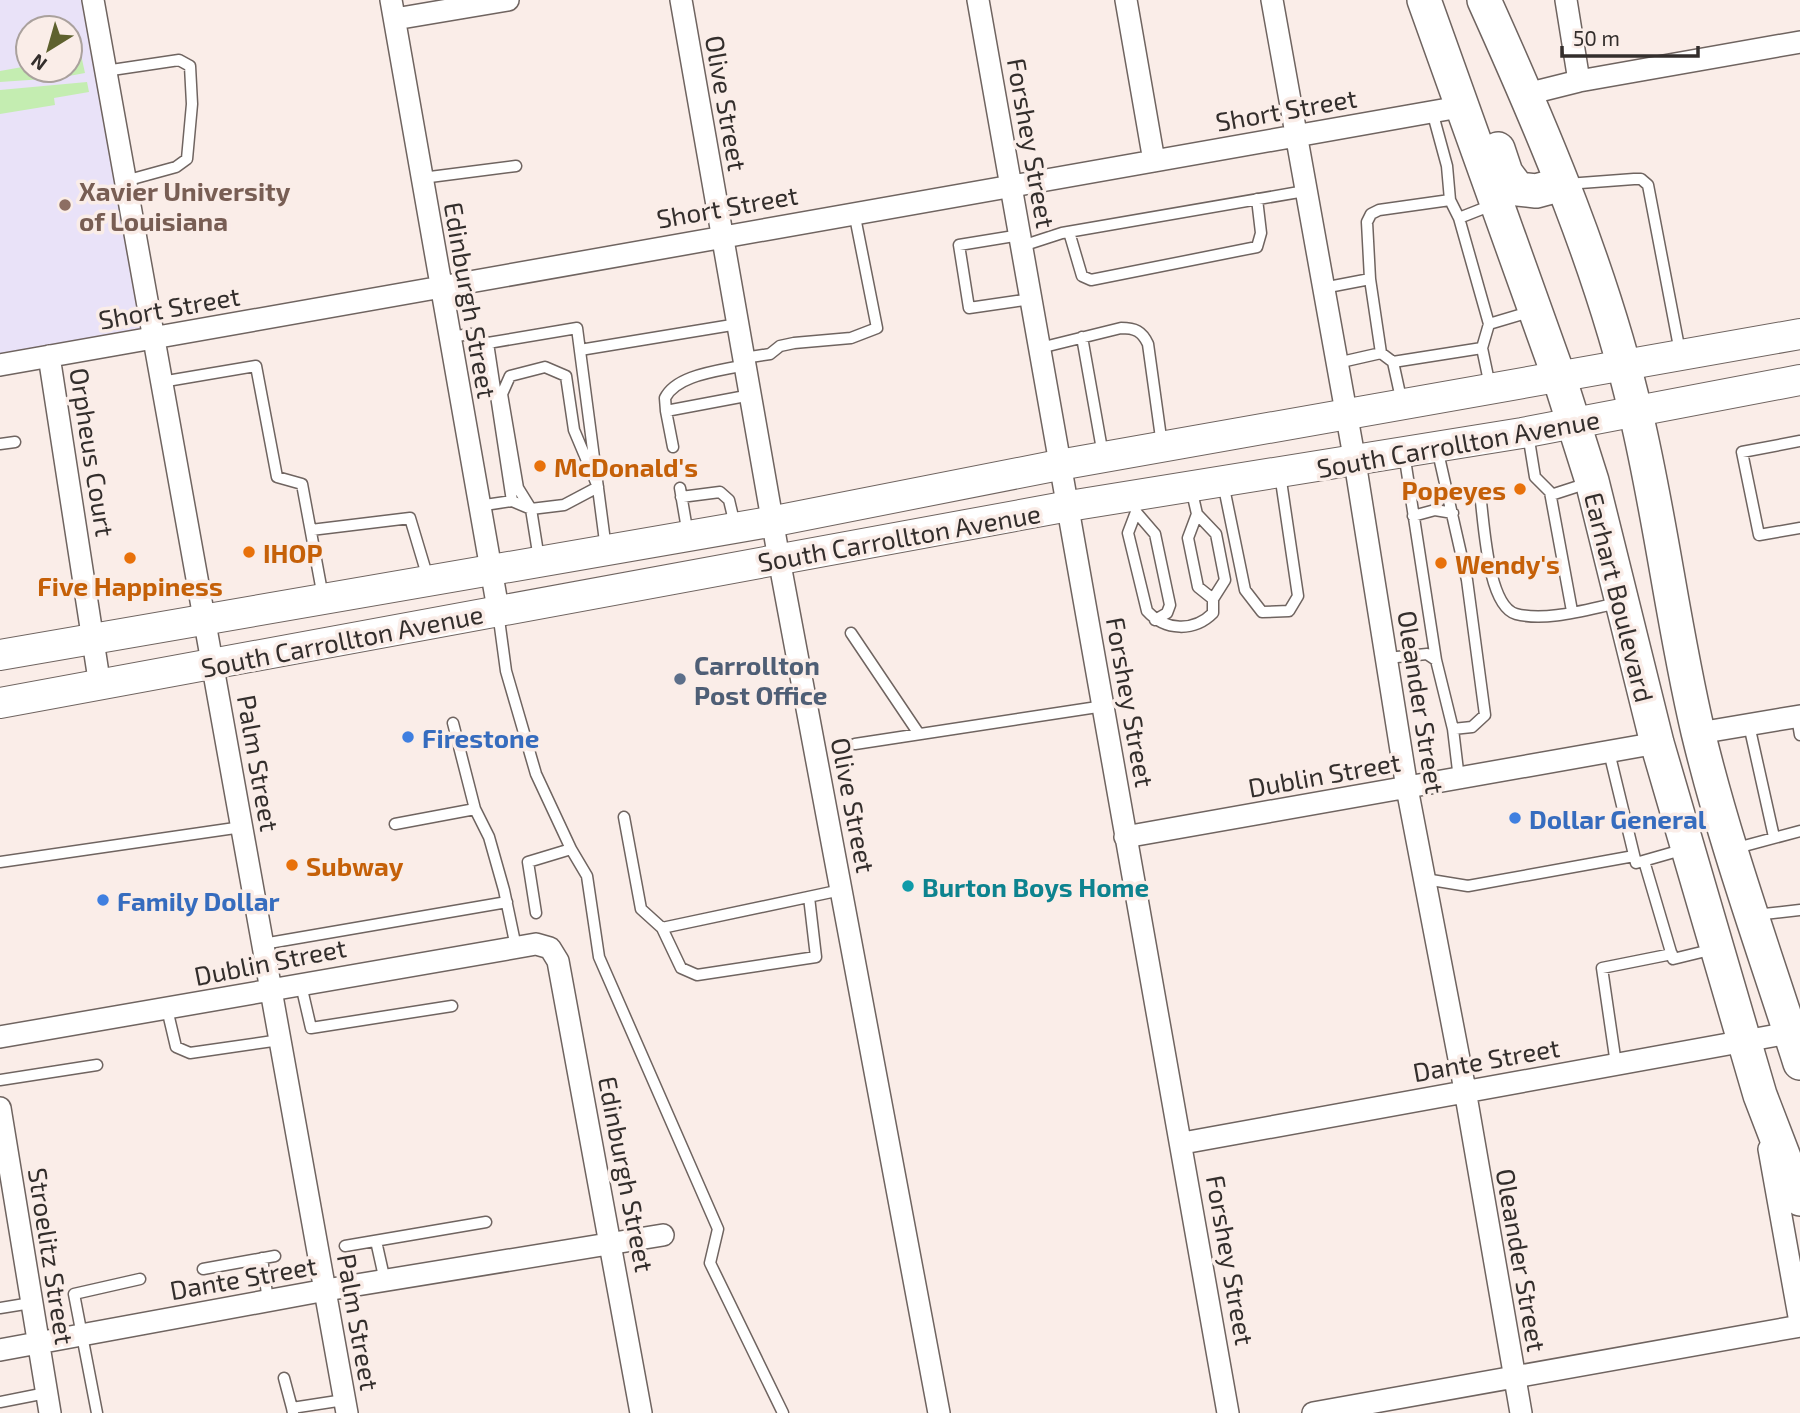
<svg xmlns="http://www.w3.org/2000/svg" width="1800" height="1413" font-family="'Exo 2',sans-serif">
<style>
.education{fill:#e9e2f8;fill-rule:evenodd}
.green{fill:#c4edb1}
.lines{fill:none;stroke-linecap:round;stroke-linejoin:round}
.service-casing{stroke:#6f6460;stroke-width:13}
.minor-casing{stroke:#6f6460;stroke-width:24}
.secondary-casing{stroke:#6f6460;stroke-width:32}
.primary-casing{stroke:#6f6460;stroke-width:36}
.service{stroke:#fff;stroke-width:10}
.minor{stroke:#fff;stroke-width:21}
.secondary{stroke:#fff;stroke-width:30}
.primary{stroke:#fff;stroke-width:33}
.education-dot{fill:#8d6e63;stroke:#faede8;stroke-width:2.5}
.food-dot{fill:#e8710a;stroke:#faede8;stroke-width:2.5}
.service-dot{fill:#5c6f8a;stroke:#faede8;stroke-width:2.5}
.shop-dot{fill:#3f7fe0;stroke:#faede8;stroke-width:2.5}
.culture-dot{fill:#0f9aa8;stroke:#faede8;stroke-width:2.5}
.labels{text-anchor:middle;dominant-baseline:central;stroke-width:7;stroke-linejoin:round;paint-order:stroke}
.street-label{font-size:26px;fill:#332e2c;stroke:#faede8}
.education-label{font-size:26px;font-weight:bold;fill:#785e54;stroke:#faede8;text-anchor:start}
.food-label{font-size:26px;font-weight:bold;fill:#c56008;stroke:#faede8;text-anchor:start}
.service-label{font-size:26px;font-weight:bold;fill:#4e5e75;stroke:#faede8;text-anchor:start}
.shop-label{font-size:26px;font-weight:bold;fill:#366cbe;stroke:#faede8;text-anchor:start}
.culture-label{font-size:26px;font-weight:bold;fill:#0d838f;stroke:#faede8;text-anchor:start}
</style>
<rect width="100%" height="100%" fill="#faede8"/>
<path class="education" d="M0 0H93L153 340 0 367ZM28 28H70V70H28Z"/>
<path class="green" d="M78 41 85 73 58 78 0 82V71L28 66V70H70V43Z
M87 82 89 92 54 98 55 105 0 114V90Z"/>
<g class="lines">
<g class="service-casing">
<path id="service" d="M105 71 179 60 190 66 192 104 187 159 176 167 125 181
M1432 111 1447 166 1450 200
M422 178 516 166
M1567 184 1634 179H1641L1648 185 1680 352
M1459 218 1492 205
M1069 232 1082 276 1091 280 1257 247 1261 233 1257 199
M1020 235 959 245 969 308 1031 299
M1022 246 1062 233 1305 191
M1370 279 1367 222 1371 214 1379 210 1450 200 1459 218 1489 324 1482 348 1490 386
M1323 288 1370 279 1381 353 1337 363
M1489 324 1533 311
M449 337 471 334 488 343
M1082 337 1103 455
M1040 348 1121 328C1135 328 1142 331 1148 344L1162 445
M580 350 738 324
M1381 353 1393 362 1482 348
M744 358 770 354 780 346 794 343 851 338 877 328 854 212
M1393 362 1402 403
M545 367 566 376 574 430 598 487 564 505 531 509 518 488 502 394 510 376Z
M161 382 256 366 277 477 302 484 323 597
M666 411 665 398C677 374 721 371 745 365
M1528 434 1535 477 1550 492 1572 611
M1800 441 1742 452 1759 535 1800 528
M0 444 15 442
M673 447 666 411 751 395
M1437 448 1467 580 1485 715 1472 727 1453 729
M1404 453 1436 660
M1223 483 1245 590 1262 612 1289 611 1298 596 1280 474
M680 488 688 535
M1191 488 1197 514 1216 534 1225 580 1213 599
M1480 494C1484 520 1487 606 1516 614 1547 622 1588 609 1618 603
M1551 495 1588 483
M681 497 720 492 729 500 735 525
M1134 499 1136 512 1128 533 1147 611C1165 631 1194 632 1213 613V599L1198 587 1188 538 1197 514
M478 506 512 501
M1136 512 1155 534 1170 605 1167 613 1155 620
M1413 516 1435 510 1453 513
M311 530 410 518 428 578
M539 559 531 509 512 501 488 343 577 328 606 549
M498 612 506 671 536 774 571 849 528 862 536 913
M851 633 919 734
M1387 658 1427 654 1436 660 1453 729 1459 779
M1797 717 1800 735
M453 723 475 809 489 837 504 890 516 947
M1749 725 1774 837
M855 744 1104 706
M1609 752 1636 863 1685 849
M624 817 641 909 662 928 841 890
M395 824 475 809
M571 849 587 876 599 957 718 1229 710 1263 783 1413
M1733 849 1800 831
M1644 861 1673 959 1714 949
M0 862 242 827
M1425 879 1468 886 1634 856
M1755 915 1800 910
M662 928 681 968 697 975 816 957 809 897
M263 944 507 902
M301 985 311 1028 452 1006
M167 1009 176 1047 190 1053 280 1040
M1616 1064 1602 968 1672 954
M0 1080 97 1065
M376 1241 385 1281
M345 1246 486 1222
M262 1258 268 1301
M203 1269 275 1256
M0 1308 31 1303
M284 1378 292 1408
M0 1402 46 1393
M97 1413 74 1294 140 1279
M293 1413 292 1408 344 1400"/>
</g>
<g class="minor-casing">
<path id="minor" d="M93 0 347 1413
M391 0 498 609
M681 0 779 559 939 1413
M978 0 1228 1413
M1126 0 1154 161
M1272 0 1355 462 1407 788 1465 1090 1521 1413
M1566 0 1579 81
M395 19 508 0
M1527 94 1579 81 1800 42
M49 356 100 686
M0 365 1465 106
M1699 733 1800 716
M1125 837 1657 743
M0 1037 536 944 550 948 558 961 641 1413
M0 1108 50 1413
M1183 1143 1800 1031
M1769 1149 1800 1322
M0 1350 326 1290 663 1235
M1313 1413 1800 1326"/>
</g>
<g class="secondary-casing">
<path id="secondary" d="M0 655 775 521 1059 465 1800 334
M0 703 1069 506 1522 433 1800 380"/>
</g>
<g class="primary-casing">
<path id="primary" d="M1424 0 1559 377 1592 481 1657 743 1760 1095 1800 1199
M1484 0C1544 133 1603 271 1636 414 1661 519 1673 626 1698 732 1725 844 1765 953 1800 1063
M1498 149 1506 173 1518 189 1536 191 1562 184"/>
</g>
<use href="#service" class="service"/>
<use href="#minor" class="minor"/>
<use href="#secondary" class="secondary"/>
<use href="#primary" class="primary"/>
</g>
<circle class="education-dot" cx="65" cy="205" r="7"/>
<g class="food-dot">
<circle cx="540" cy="466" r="7"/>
<circle cx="1520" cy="489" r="7"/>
<circle cx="249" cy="552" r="7"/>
<circle cx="130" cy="558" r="7"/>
<circle cx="1441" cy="563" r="7"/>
<circle cx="292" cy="865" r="7"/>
</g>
<circle class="service-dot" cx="680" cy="679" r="7"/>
<g class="shop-dot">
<circle cx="408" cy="737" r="7"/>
<circle cx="1515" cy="818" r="7"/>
<circle cx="103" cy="900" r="7"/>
</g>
<circle class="culture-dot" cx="908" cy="886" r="7"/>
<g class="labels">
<g class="street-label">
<text transform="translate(727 103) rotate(80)">Olive Street</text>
<text transform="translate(1286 109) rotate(-10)">Short Street</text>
<text transform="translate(1032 143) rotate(80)">Forshey Street</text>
<text transform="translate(727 206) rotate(-10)">Short Street</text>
<text transform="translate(471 300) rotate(80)">Edinburgh Street</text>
<text transform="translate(169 307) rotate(-10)">Short Street</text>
<text transform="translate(1458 443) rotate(-10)">South Carrollton Avenue</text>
<text transform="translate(93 452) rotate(81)">Orpheus Court</text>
<text transform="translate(899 537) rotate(-10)">South Carrollton Avenue</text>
<text transform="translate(1620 597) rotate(76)">Earhart Boulevard</text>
<text transform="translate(342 640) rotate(-11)">South Carrollton Avenue</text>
<text transform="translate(1131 702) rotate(80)">Forshey Street</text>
<text transform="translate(1422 702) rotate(81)">Oleander Street</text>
<text transform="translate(259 763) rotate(80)">Palm Street</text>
<text transform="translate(1324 774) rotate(-10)">Dublin Street</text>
<text transform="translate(854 805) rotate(79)">Olive Street</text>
<text transform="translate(270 961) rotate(-11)">Dublin Street</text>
<text transform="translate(1486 1059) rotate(-10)">Dante Street</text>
<text transform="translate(627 1174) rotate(79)">Edinburgh Street</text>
<text transform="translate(52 1256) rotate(81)">Stroelitz Street</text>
<text transform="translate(1231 1260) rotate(80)">Forshey Street</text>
<text transform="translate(1522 1260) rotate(80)">Oleander Street</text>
<text transform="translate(243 1277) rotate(-10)">Dante Street</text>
<text transform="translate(359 1322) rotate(80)">Palm Street</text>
</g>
<g class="education-label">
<text x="79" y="190">Xavier University<tspan x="79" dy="30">of Louisiana</tspan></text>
</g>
<g class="food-label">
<text x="554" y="466">McDonald's</text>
<text x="1506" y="489" text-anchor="end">Popeyes</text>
<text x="263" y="552">IHOP</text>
<text x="1455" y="563">Wendy's</text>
<text x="130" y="585" text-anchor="middle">Five Happiness</text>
<text x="306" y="865">Subway</text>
</g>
<g class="service-label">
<text x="694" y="664">Carrollton<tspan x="694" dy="30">Post Office</tspan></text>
</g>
<g class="shop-label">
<text x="422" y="737">Firestone</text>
<text x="1529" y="818">Dollar General</text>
<text x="117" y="900">Family Dollar</text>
</g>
<g class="culture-label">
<text x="922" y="886">Burton Boys Home</text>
</g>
</g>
<g transform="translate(49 49) rotate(217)"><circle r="33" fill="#faede8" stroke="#aaa19d" stroke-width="2"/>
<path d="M0-5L12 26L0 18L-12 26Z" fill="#5e612e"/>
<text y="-10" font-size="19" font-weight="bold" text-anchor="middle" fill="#332e2c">N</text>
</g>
<path d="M1562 46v10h136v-10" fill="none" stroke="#332e2c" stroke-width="3.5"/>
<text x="1573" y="46" font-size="21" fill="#332e2c" stroke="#faede8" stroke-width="5" paint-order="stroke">50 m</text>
</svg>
